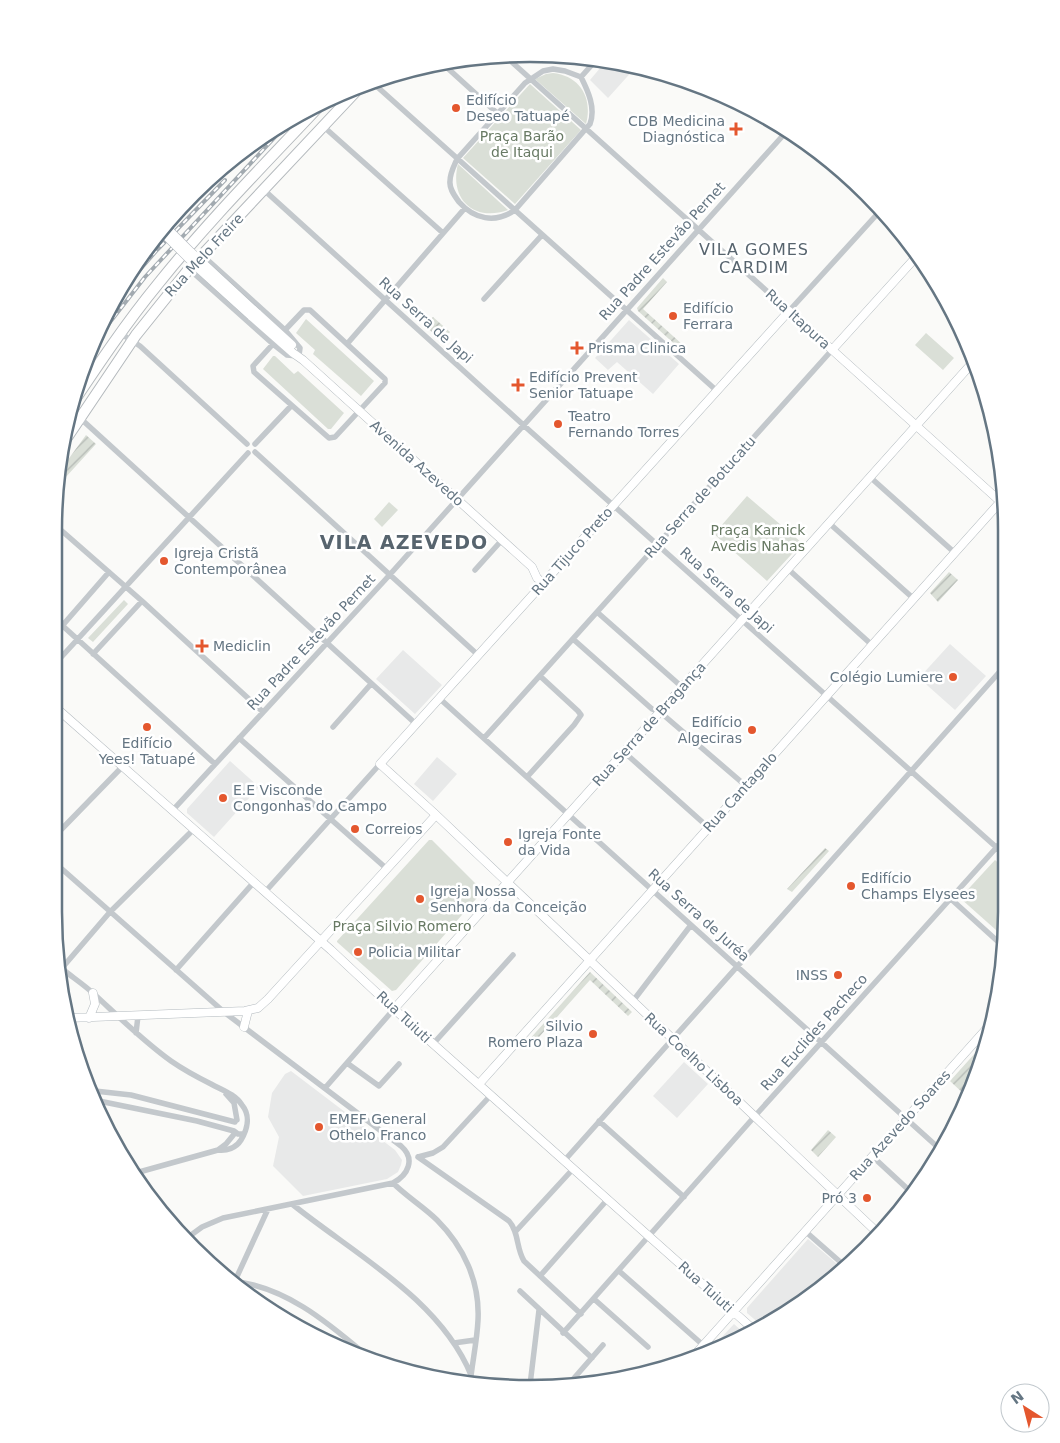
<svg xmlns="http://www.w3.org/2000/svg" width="1060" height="1443" font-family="'DejaVu Sans',sans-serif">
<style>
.built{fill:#e8e9e9}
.park{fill:#dadfd7}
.garden{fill:url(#garden-furrows)}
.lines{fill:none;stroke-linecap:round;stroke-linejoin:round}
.secondary-casing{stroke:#b3babf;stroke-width:9}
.highway-casing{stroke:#b4b9bd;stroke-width:12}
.street{stroke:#c3c8cc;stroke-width:5.5}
.secondary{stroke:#fff;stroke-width:8}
.highway{stroke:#fff;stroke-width:10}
.rail-casing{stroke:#a2aab0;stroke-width:4}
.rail{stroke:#fff;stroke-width:2;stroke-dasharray:5.5;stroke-linecap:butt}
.secondary-bridge-casing{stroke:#b3babf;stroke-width:9;stroke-linecap:butt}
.secondary-bridge{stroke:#fff;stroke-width:8}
.poi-dot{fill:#e4572e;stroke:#fff;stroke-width:2}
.labels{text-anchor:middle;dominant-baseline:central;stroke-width:5;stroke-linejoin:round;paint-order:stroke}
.poi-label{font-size:14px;fill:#657683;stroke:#fff;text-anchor:start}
.park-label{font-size:14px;fill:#687a64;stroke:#fff}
.street-label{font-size:14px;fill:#657683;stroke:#fff}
.quarter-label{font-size:16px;letter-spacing:1px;fill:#57646e;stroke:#fff}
.district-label{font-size:19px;font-weight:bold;letter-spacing:1px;fill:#57646e;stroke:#fff}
.rim{fill:none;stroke:#657683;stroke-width:2.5}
</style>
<defs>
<pattern id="garden-furrows" width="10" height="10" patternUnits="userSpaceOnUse" patternTransform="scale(1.25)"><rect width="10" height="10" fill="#dadfd7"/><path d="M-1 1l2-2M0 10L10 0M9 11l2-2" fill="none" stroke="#b4b9b4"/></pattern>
</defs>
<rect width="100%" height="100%" fill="#fafaf8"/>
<path class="built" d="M606 61 635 68 608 98 590 80Z
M629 320 679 364 653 394 617 362 608 370 595 358Z
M950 644 986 676 955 710 919 678Z
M403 650 442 685 415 714 376 679Z
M437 757 457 774 433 801 414 784Z
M230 761 259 787 214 837 187 813V809Z
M684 1062 708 1084 677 1118 653 1096Z
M291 1071 395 1150 402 1160 401 1165 398 1172 387 1179 303 1196 273 1166 279 1137 268 1117 272 1093 285 1074Z
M808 1239 843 1269 820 1291 761 1325 747 1313V1308Z
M734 1324 745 1334 713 1353 706 1354Z"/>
<path class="park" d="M553 73C580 76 593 98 586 124L535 79 546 74Z
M530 84 581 130 515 204 463 158Z
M458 164 508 210C474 222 449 199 458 164Z
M306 319 374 381 361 396 313 354 315 350 296 333Z
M926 333 954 358 943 370 915 345Z
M273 356H275L294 374 298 371 344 413 331 429H328L263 369Z
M747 496 802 543 767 581 714 534Z
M389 502 398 510 382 527 374 519Z
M124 600 128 604 93 642 88 638Z
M429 840H432L483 891 396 990 392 991 337 942V941Z
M995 860 1005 869V938L960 898Z"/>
<path class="garden" d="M663 278 667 282 643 309 683 345 680 349 638 311 637 308Z
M433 317 450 332 442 341 425 326Z
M86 435 96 444 65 478 60 480 62 468Z
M949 572 958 580 938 602 930 593Z
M825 848 829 851 792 892 787 889Z
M590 972 632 1012 628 1016 590 980 531 1046 527 1042Z
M986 1041 985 1045 972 1060 981 1067 967 1097 950 1081Z
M828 1130 836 1137 818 1157 811 1150Z"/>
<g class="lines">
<g class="secondary-casing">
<path id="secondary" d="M257 313 292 345
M251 316 293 353 303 360 532 567 537 578 543 583
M832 350 917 256
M54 706 331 950 394 1009 753 1329
M394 1009 974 361
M68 1018 245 1011 258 1008 268 999 436 815
M89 1018 95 1004 93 993
M244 1027 248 1011
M479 1084 1002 500
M880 1235 434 813 380 764 789 311 1002 503
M691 1359 989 1026"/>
</g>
<g class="highway-casing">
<path id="highway" d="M70 407C98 365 126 323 158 284 209 220 268 161 324 101
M66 439 136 335 189 269 360 87"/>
</g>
<path class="street" d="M504 55 789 311 880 211
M443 64 497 113
M553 69 565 71 581 77C588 91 596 108 590 124L515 210C495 224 474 219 459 202 455 196 449 189 450 181 450 173 454 166 457 159L525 83 543 71Z
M581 77 597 59
M373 83 717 391
M324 127 443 233
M264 190 530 431 1005 855
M202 255 285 330 300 348 299 355
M189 269 273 344 287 355 297 356
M484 299 542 235
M120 333 140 346 247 444
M273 344 253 366 254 372 329 438 335 437 385 383V379L310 310H304L285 330 277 334
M347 344 465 208
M80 418 416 724
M255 444 291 406
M255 452 478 655
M870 477 955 553
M829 523 914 599
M54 524 142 601 263 712
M788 569 872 645
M475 570 502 540
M597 612 682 687
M54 618 215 764
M62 626 109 572
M573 639 652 709 660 712 746 786
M93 654 142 601
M54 665 248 453
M439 698 942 1151
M333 727 371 684
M239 738 387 869
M484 738 832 350
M624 752 709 828
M527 777 574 725 581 715 578 711 540 676
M172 811 385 580 787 131
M54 837 123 766
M54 862 224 1012 401 1146C416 1159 408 1175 393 1183L223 1218 202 1227 187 1238
M265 892 380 764
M951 899 1005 948
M61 968C72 977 83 984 94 994 119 1017 143 1041 171 1061 184 1070 197 1077 211 1084 222 1090 235 1094 242 1105 251 1116 247 1130 241 1140 236 1148 227 1151 218 1150
M62 968 110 912 194 829
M176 970 254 882
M633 1001 691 925
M136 1033 138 1016
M433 1044 513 955
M347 1063 379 1086 399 1064
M325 1088 394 1009
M95 1091 131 1095 235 1122
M226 1094 234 1103 237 1120
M99 1101 197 1121 234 1131 238 1134H243
M599 1121 684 1197
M872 1156 912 1193
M418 1157 509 1221C519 1232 516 1248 524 1261L581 1314
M418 1157 433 1153 443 1147 491 1095
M564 1161 1003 668
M132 1174 218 1150 226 1144 235 1133
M393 1183C407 1197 424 1207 437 1220 464 1247 480 1282 478 1320 477 1342 472 1363 470 1385
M292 1204C354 1254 440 1299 471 1375
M516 1231 573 1169
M805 1231 846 1267
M619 1271 703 1345
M540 1276 607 1200
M231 1281C284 1286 326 1321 365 1354
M234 1283 268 1209
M520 1291 592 1358
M594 1299 648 1347
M563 1333 755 1116 1005 838
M454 1343 475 1340
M634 1374 638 1373
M530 1385 539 1310
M568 1385 603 1345"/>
<use href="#secondary" class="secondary"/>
<use href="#highway" class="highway"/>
<g class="rail-casing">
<path id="rail" d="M213 182 242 151
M124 288 157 250 225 180
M107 326 145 277 289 122"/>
</g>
<use href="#rail" class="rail"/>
<g class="secondary-bridge-casing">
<path id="secondary-bridge" d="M168 229 191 252 257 313
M164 234 199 269 251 316"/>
</g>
<use href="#secondary-bridge" class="secondary-bridge"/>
</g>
<g class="poi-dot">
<circle cx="456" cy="108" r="5"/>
<path d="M733.5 121.5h5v5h5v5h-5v5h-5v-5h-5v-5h5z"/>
<circle cx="673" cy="316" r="5"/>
<path d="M574.5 340.5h5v5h5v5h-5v5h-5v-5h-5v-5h5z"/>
<path d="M515.5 377.5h5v5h5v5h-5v5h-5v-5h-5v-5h5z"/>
<circle cx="558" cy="424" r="5"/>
<circle cx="164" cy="561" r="5"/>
<path d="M199.5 638.5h5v5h5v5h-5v5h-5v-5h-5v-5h5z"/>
<circle cx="953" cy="677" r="5"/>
<circle cx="147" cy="727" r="5"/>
<circle cx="752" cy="730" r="5"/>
<circle cx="223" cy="798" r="5"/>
<circle cx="355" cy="829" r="5"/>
<circle cx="508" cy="842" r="5"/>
<circle cx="851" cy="886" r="5"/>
<circle cx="420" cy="899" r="5"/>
<circle cx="358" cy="952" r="5"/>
<circle cx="838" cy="975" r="5"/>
<circle cx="593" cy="1034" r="5"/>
<circle cx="319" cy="1127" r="5"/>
<circle cx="867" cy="1198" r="5"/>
</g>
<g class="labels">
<g class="poi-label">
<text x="466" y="100">Edifício<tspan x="466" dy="16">Deseo Tatuapé</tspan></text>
<text x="725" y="121" text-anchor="end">CDB Medicina<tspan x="725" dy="16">Diagnóstica</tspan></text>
<text x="683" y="308">Edifício<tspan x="683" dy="16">Ferrara</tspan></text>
<text x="588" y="348">Prisma Clinica</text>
<text x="529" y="377">Edifício Prevent<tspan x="529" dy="16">Senior Tatuape</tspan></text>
<text x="568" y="416">Teatro<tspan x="568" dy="16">Fernando Torres</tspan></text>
<text x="174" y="553">Igreja Cristã<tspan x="174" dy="16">Contemporânea</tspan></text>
<text x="213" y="646">Mediclin</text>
<text x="943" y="677" text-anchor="end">Colégio Lumiere</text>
<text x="742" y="722" text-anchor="end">Edifício<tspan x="742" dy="16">Algeciras</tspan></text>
<text x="147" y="743" text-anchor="middle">Edifício<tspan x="147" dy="16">Yees! Tatuapé</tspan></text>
<text x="233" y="790">E.E Visconde<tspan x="233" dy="16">Congonhas do Campo</tspan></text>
<text x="365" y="829">Correios</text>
<text x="518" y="834">Igreja Fonte<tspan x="518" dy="16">da Vida</tspan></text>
<text x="861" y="878">Edifício<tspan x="861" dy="16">Champs Elysees</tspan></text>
<text x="430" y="891">Igreja Nossa<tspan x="430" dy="16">Senhora da Conceição</tspan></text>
<text x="368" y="952">Policia Militar</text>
<text x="828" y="975" text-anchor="end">INSS</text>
<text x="583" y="1026" text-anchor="end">Silvio<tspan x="583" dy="16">Romero Plaza</tspan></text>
<text x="329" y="1119">EMEF General<tspan x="329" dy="16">Othelo Franco</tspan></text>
<text x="857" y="1198" text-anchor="end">Pró 3</text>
</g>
<g class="park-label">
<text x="522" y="136">Praça Barão<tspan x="522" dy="16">de Itaqui</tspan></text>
<text x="758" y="530">Praça Karnick<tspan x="758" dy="16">Avedis Nahas</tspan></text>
<text x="402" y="926">Praça Silvio Romero</text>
</g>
<g class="street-label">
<text transform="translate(662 251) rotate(-48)">Rua Padre Estevão Pernet</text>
<text transform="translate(204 255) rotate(-47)">Rua Melo Freire</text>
<text transform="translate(798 319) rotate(42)">Rua Itapura</text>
<text transform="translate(426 320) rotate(42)">Rua Serra de Japi</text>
<text transform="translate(417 463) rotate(42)">Avenida Azevedo</text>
<text transform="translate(700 497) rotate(-48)">Rua Serra de Botucatu</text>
<text transform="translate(572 551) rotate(-48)">Rua Tijuco Preto</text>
<text transform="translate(727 590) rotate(42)">Rua Serra de Japi</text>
<text transform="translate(311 642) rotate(-47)">Rua Padre Estevão Pernet</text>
<text transform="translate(649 724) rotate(-48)">Rua Serra de Bragança</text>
<text transform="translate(740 792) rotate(-48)">Rua Cantagalo</text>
<text transform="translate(699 915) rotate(42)">Rua Serra de Juréa</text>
<text transform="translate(404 1017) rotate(43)">Rua Tuiuti</text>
<text transform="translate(814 1032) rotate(-48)">Rua Euclides Pacheco</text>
<text transform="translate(694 1059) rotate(43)">Rua Coelho Lisboa</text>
<text transform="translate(900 1125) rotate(-48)">Rua Azevedo Soares</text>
<text transform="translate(706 1287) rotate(42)">Rua Tuiuti</text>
</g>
<g class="quarter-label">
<text x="754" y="249">VILA GOMES<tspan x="754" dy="18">CARDIM</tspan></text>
</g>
<g class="district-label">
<text x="404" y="542">VILA AZEVEDO</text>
</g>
</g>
<path d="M0 0H1060V1443H0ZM530 62H530A468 468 0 0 1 998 530V912A468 468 0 0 1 530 1380H530A468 468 0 0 1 62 912V530A468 468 0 0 1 530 62Z" fill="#fff" fill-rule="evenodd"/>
<path class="rim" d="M530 62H530A468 468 0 0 1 998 530V912A468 468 0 0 1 530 1380H530A468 468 0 0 1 62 912V530A468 468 0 0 1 530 62Z"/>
<g transform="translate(1025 1408) rotate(324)"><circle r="24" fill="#ffffff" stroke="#c1c8cd"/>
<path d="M0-4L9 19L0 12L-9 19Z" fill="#e4572e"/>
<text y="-8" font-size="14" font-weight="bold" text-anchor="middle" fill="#657683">N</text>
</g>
</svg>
